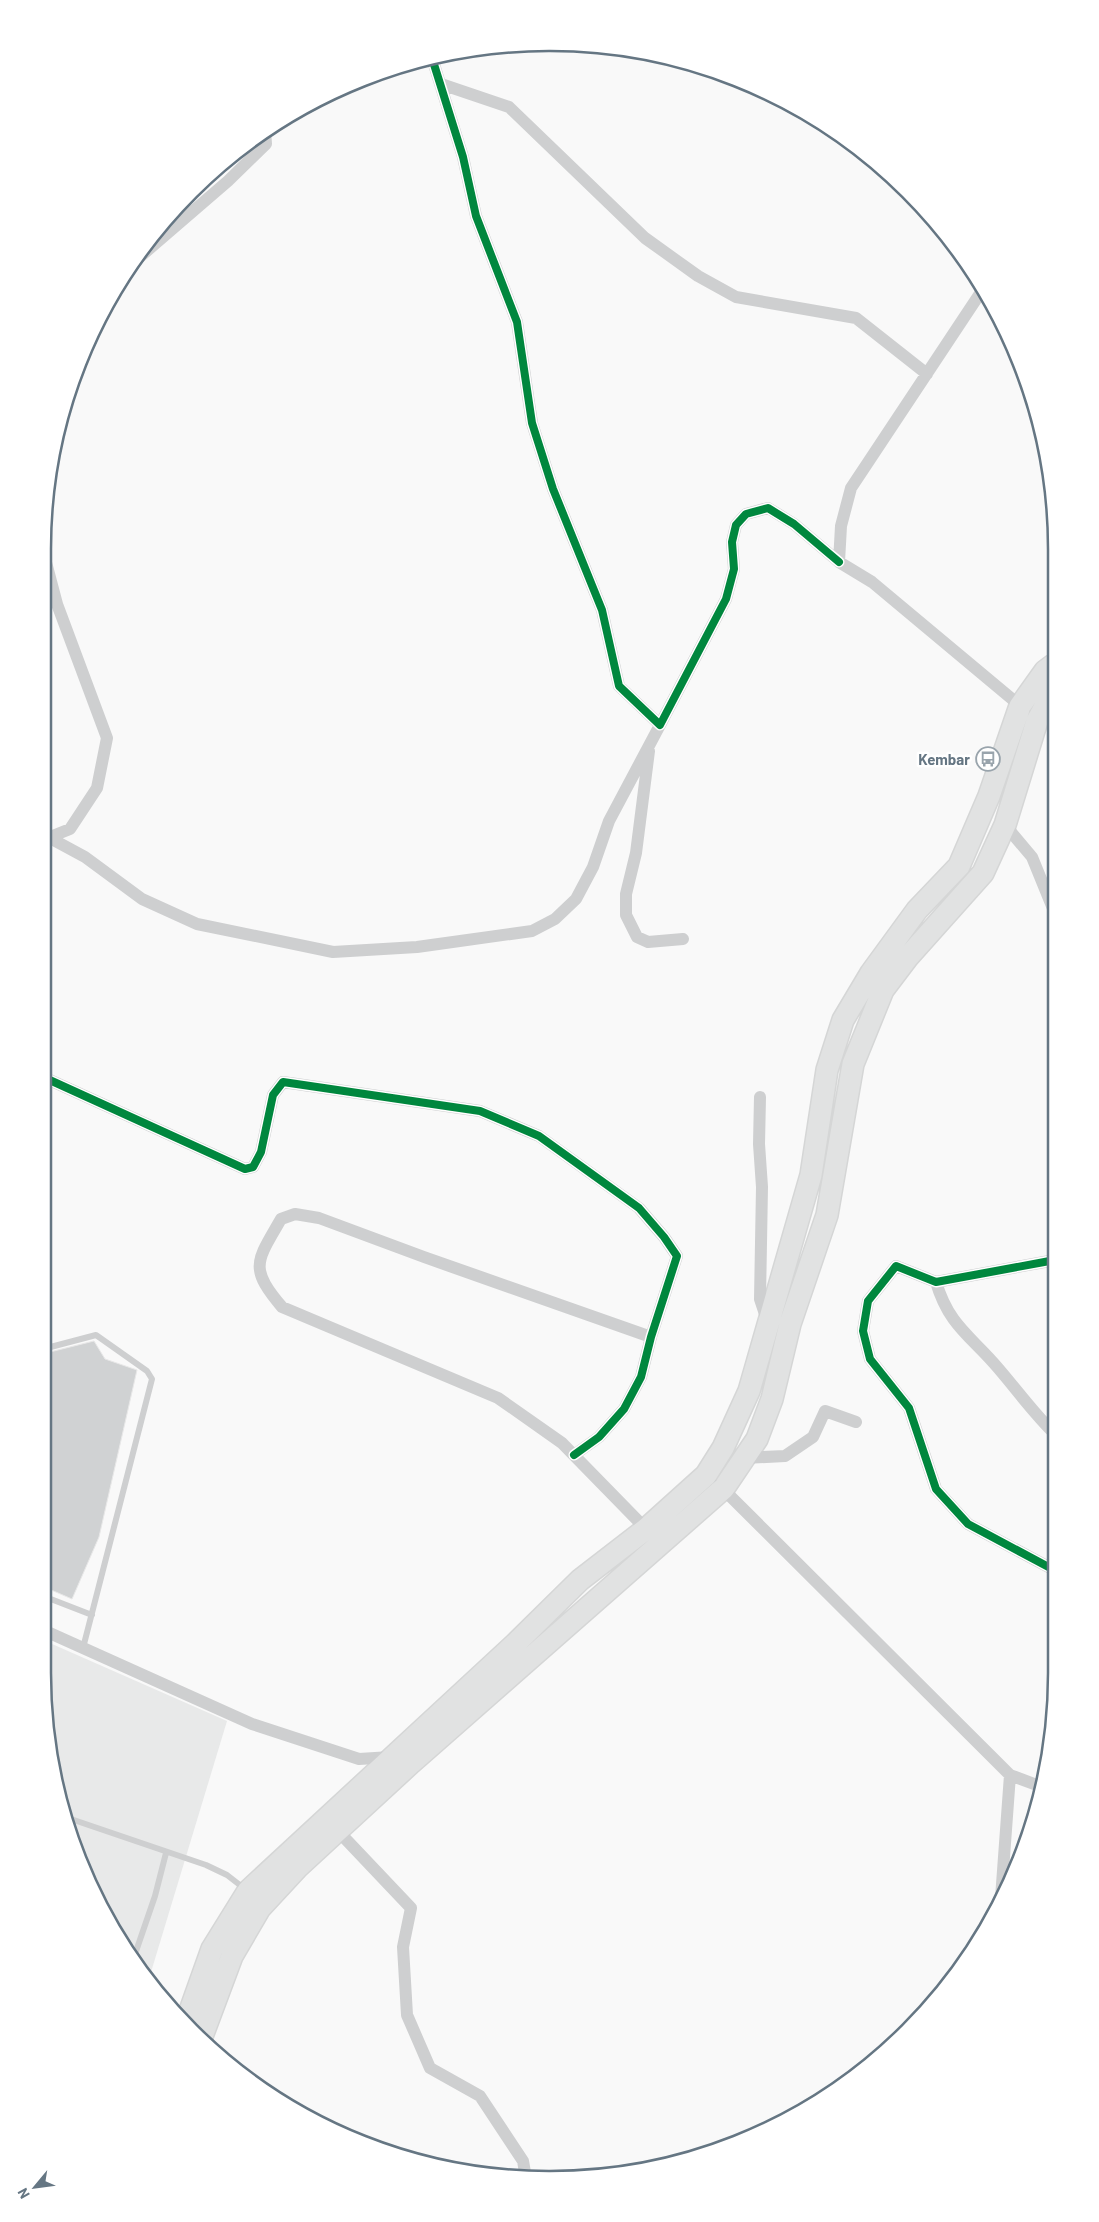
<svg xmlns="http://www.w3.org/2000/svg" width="1099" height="2222" font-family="Barlow,sans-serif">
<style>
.built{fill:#e8e9e9}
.building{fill:#d0d2d3;stroke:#e8e8e8}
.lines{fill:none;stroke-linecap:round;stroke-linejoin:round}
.trunk-casing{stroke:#d5d6d6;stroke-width:24}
.service{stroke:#cecfd0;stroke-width:6}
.minor{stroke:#cecfd0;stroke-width:12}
.trunk{stroke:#e1e2e2;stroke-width:21}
.cycleway-casing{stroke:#fff;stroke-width:11}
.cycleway{stroke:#00873e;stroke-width:8}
.labels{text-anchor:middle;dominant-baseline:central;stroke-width:5;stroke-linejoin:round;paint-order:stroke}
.poi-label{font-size:15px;font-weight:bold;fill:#657683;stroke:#fff;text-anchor:end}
.rim{fill:none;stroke:#657683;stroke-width:2.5}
</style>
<rect width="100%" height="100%" fill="#f9f9f9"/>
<path class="built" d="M43 1640 227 1721 148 1982 110 1926 70 1836 52 1771 43 1673Z"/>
<path class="building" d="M94 1341 105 1359 137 1370 99 1537 72 1599 42 1586V1354Z"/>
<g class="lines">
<g class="trunk-casing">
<path id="trunk" d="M186 2022 212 1949 248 1891 515 1644 580 1580 646 1529 706 1475 723 1448 749 1391 811 1175 827 1070 843 1020 871 973 917 910 959 866 989 796 1020 706 1045 671 1053 665
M201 2039 232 1956 260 1908 297 1868 411 1763 724 1488 757 1439 772 1399 790 1324 827 1215 853 1064 883 990 908 957 983 873 1005 825 1037 721 1053 692"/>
</g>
<path class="service" d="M43 1349 96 1335 147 1371 152 1379 83 1648
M43 1596 92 1615
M65 1817 206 1865 227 1875 245 1889
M133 1960 155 1896 166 1853"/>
<path class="minor" d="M432 58 463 157 476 216 517 322 532 423 553 489 602 610 619 686 660 725 726 599 734 569 732 542 736 525 746 514 768 508 794 524 839 562
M441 84 509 107 645 238 698 276 736 297 856 318 927 374
M125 274 134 262 228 181 266 144 265 130
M981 292 851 488 841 526 839 562 872 582 1024 709
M43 551 57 604 107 738 97 788 70 829 45 839
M649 751 636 853 626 894V915L637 937 648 942 683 939
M1005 825 1032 857 1054 911
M48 837 85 857 142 899 197 924 333 952 417 947 532 931 555 919 576 899 593 867 609 821 660 725
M43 1077 245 1169 253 1167 261 1152 273 1095 283 1082 480 1111 539 1136 639 1208 664 1237 677 1256 651 1337 641 1377 624 1409 599 1437 574 1455
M760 1097 759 1144 762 1187 760 1299 768 1323
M1055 1260 936 1282 896 1266 868 1301 863 1331 870 1359 909 1408 936 1489 968 1524 1056 1571
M936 1282C949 1326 971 1336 998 1368 1017 1390 1035 1415 1056 1435
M744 1458 785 1456 813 1437 825 1411 856 1422
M719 1485 1010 1775 1042 1787
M646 1529 562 1443 498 1398 282 1307C248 1267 257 1261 281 1219L295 1214 319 1218 424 1257 651 1337
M43 1630 252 1724 359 1759 391 1757
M338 1831 411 1908 403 1947 407 2015 430 2068 480 2096 523 2161 526 2178
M1001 1898 1010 1775"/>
<use href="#trunk" class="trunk"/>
<g class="cycleway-casing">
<path id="cycleway" d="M432 58 463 157 476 216 517 322 532 423 553 489 602 610 619 686 660 725 726 599 734 569 732 542 736 525 746 514 768 508 794 524 839 562
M43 1077 245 1169 253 1167 261 1152 273 1095 283 1082 480 1111 539 1136 639 1208 664 1237 677 1256 651 1337 641 1377 624 1409 599 1437 574 1455
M1055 1260 936 1282 896 1266 868 1301 863 1331 870 1359 909 1408 936 1489 968 1524 1056 1571"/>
</g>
<use href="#cycleway" class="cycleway"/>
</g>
<defs>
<g id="bus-ring" transform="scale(1.25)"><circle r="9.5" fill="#fff" stroke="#99a4ac" stroke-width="1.5"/><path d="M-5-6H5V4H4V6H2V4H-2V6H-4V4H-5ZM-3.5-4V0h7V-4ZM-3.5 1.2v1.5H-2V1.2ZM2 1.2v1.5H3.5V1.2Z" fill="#99a4ac"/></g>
</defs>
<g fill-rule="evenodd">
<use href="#bus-ring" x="988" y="759"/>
</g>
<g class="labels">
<g class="poi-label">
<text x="970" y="759">Kembar</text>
</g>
</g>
<path d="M0 0H1099V2222H0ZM549 51H550A498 498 0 0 1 1048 549V1673A498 498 0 0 1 550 2171H549A498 498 0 0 1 51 1673V549A498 498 0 0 1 549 51Z" fill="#fff" fill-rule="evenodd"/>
<path class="rim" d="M549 51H550A498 498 0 0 1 1048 549V1673A498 498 0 0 1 550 2171H549A498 498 0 0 1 51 1673V549A498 498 0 0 1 549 51Z"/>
<g transform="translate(35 2187) rotate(241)" stroke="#ffffff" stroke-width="4" paint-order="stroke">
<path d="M0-4L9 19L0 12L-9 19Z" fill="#657683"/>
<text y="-8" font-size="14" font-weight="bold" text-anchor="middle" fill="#657683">N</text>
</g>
</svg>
